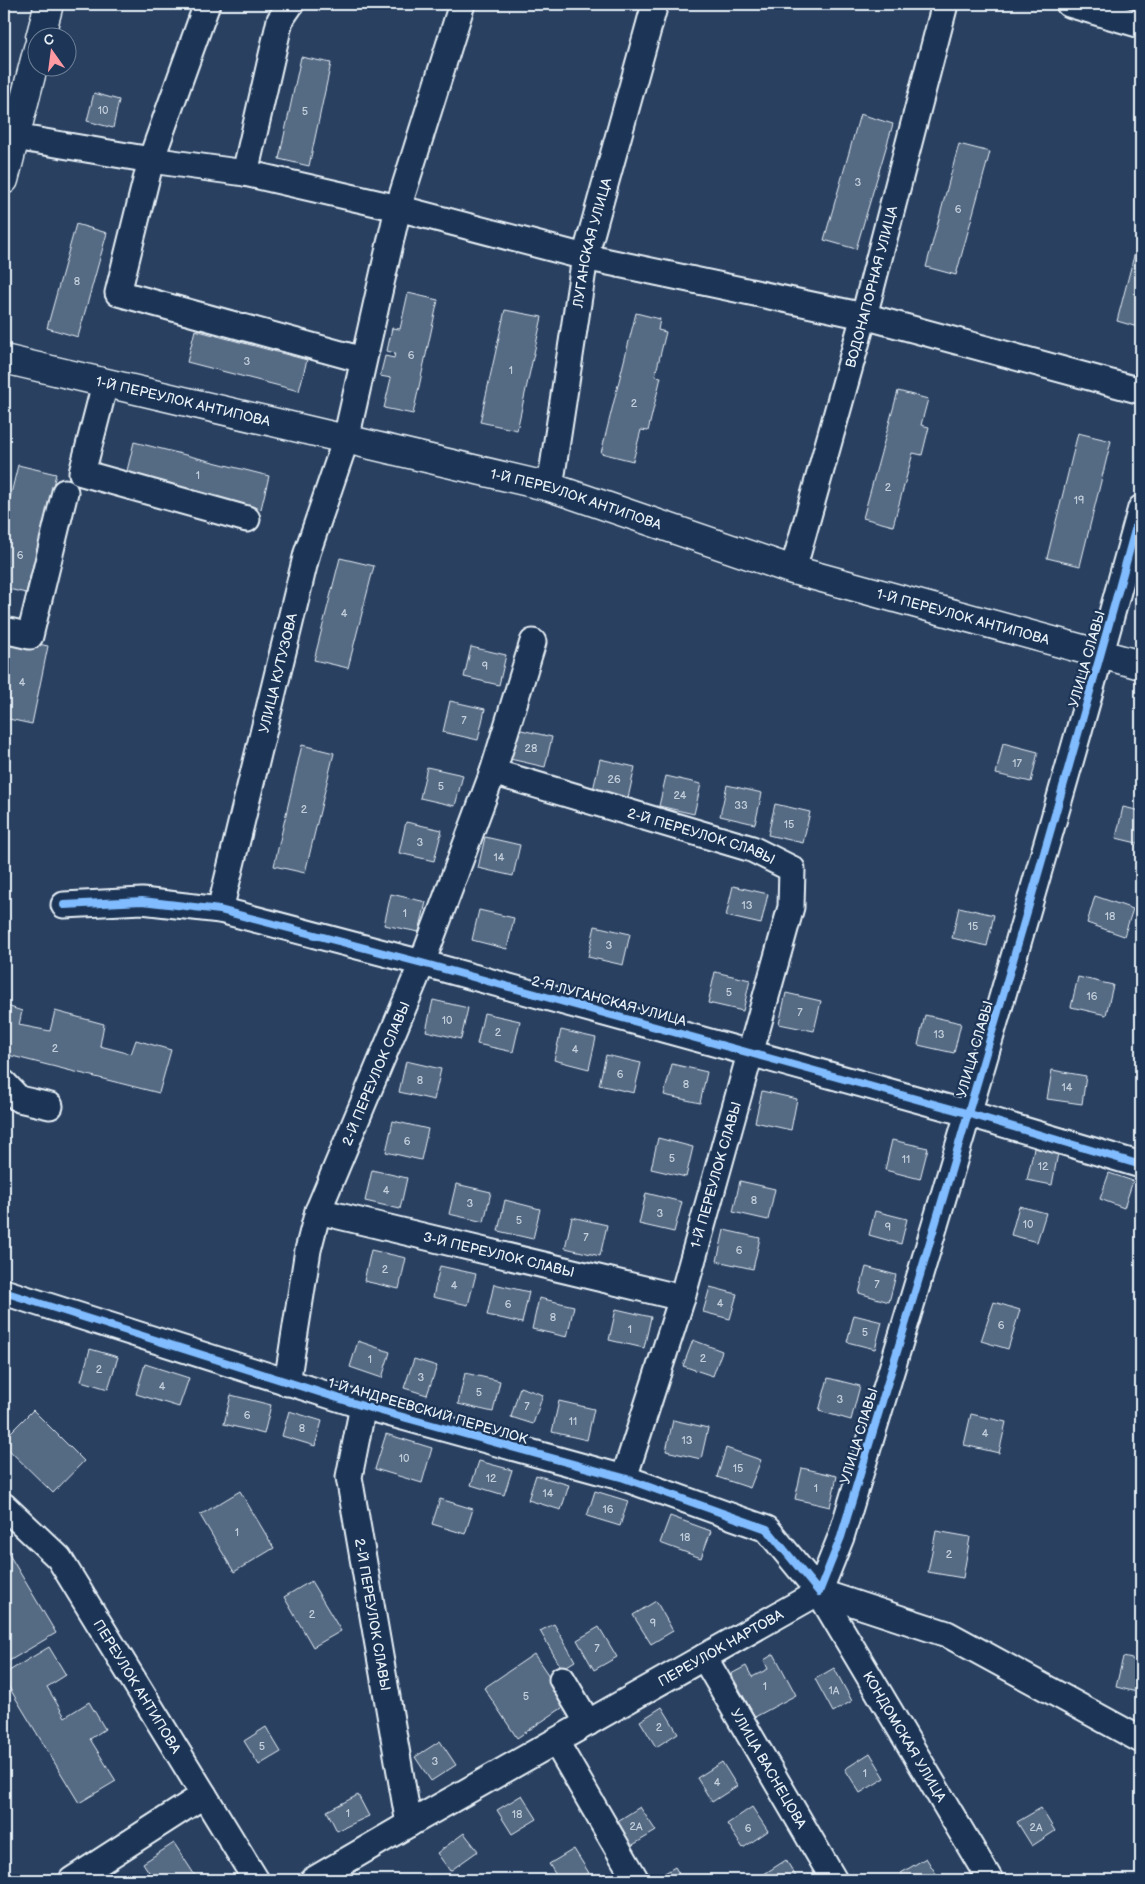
<svg xmlns="http://www.w3.org/2000/svg" width="1145" height="1884" font-family="'Balsamiq Sans',sans-serif">
<style>
.building{fill:#556a83;stroke:#e8f1f8}
.lines{fill:none;stroke-linecap:round;stroke-linejoin:round}
.minor-casing{stroke:#e8f1f8;stroke-width:29}
.major-casing{stroke:#e8f1f8;stroke-width:31}
.minor{stroke:#1d3557;stroke-width:25}
.major{stroke:#1d3557;stroke-width:28}
.cycleway-casing{stroke:#1d3557;stroke-width:11}
.cycleway{stroke:#80bcff;stroke-width:8}
.labels{text-anchor:middle;dominant-baseline:central;stroke-width:4.5;stroke-linejoin:round;paint-order:stroke}
.number-label{font-size:11px;fill:#c3cfdb}
.street-label{font-size:14px;fill:#e8f1f8;stroke:#1d3557}
</style>
<rect width="100%" height="100%" fill="#294061"/>
<filter id="ink" filterUnits="userSpaceOnUse"><feTurbulence type="fractalNoise" baseFrequency=".02" numOctaves="2"/><feDisplacementMap in="SourceGraphic" scale="10" xChannelSelector="R" yChannelSelector="G"/><feConvolveMatrix kernelMatrix="1 2 1 2 8 2 1 2 1" color-interpolation-filters="sRGB"/></filter>
<g filter="url(#ink)">
<path class="building" d="M301 57 331 63 309 166 279 159Z
M94 93 119 100 113 128 87 121Z
M860 114 893 124 856 249 824 240Z
M959 144 990 152 956 275 926 267Z
M76 224 107 233 78 337 47 328Z
M1141 229V328L1117 321Z
M408 293 438 300 413 414 384 408 391 378 380 376 385 356 394 358 395 353 387 351 392 328 400 329Z
M505 310 542 317 517 430 480 422Z
M636 313 660 319 658 330 666 332 655 376 661 377 648 431 641 430 633 461 601 453Z
M195 330 307 360 299 391 187 362Z
M898 391 928 399 921 425 929 427 922 455 913 453 893 526 863 518Z
M1078 433 1111 441 1080 566 1047 558Z
M134 442 269 476 261 509 126 475Z
M18 465 56 474 26 593 4 588V523Z
M340 558 374 566 348 668 314 660Z
M4 637 48 646 32 724 4 718Z
M471 647 506 655 499 685 464 677Z
M450 701 485 709 478 740 443 732Z
M517 729 552 737 545 767 510 759Z
M1003 743 1038 752 1031 782 996 774Z
M302 745 334 753 305 873 274 866Z
M600 759 635 767 628 798 593 790Z
M427 767 463 775 455 806 420 798Z
M666 776 701 784 694 814 659 806Z
M727 785 762 793 755 824 720 816Z
M775 804 810 812 803 843 768 835Z
M1123 807 1141 811V844L1116 838Z
M406 822 442 830 434 861 399 853Z
M485 837 520 845 513 876 478 868Z
M733 886 768 894 761 924 726 916Z
M391 894 426 902 419 932 384 925Z
M1095 896 1133 909 1124 936 1087 923Z
M959 907 994 915 987 946 952 938Z
M479 910 514 918 507 949 472 940Z
M595 926 630 934 623 965 588 957Z
M715 972 750 980 743 1011 708 1003Z
M1078 977 1113 985 1106 1015 1071 1007Z
M786 993 821 1001 814 1031 779 1024Z
M433 1000 468 1008 461 1039 426 1031Z
M4 1005 22 1011 19 1025 50 1031 55 1011 104 1024 100 1046 131 1054 136 1040 171 1050 159 1093 4 1054Z
M484 1013 520 1021 513 1052 477 1044Z
M925 1015 961 1023 954 1053 918 1045Z
M561 1030 596 1038 589 1069 554 1060Z
M606 1055 641 1063 634 1093 599 1085Z
M406 1061 441 1069 434 1100 399 1092Z
M672 1064 707 1072 700 1103 664 1095Z
M1052 1070 1086 1076 1082 1104 1047 1099Z
M762 1091 797 1099 791 1130 755 1122Z
M393 1121 428 1129 421 1160 386 1152Z
M658 1138 693 1147 686 1177 651 1169Z
M892 1140 928 1148 920 1179 885 1170Z
M1034 1148 1058 1153 1052 1185 1027 1180Z
M372 1170 407 1178 400 1209 365 1201Z
M1109 1173 1133 1181 1124 1208 1100 1199Z
M740 1181 775 1189 768 1220 733 1212Z
M456 1184 491 1192 484 1222 449 1214Z
M646 1193 682 1202 674 1232 639 1224Z
M505 1200 540 1209 533 1239 498 1231Z
M1019 1206 1046 1213 1037 1242 1011 1235Z
M875 1211 907 1219 901 1244 869 1235Z
M572 1217 607 1225 600 1256 565 1248Z
M724 1230 760 1238 753 1269 717 1261Z
M371 1250 406 1258 399 1289 364 1281Z
M440 1266 476 1274 468 1305 433 1297Z
M866 1267 896 1275 889 1302 859 1293Z
M494 1284 529 1292 522 1323 487 1315Z
M710 1287 737 1294 730 1319 703 1312Z
M539 1298 574 1306 567 1337 532 1329Z
M994 1302 1020 1310 1008 1349 981 1341Z
M616 1309 651 1317 644 1348 609 1340Z
M854 1315 882 1322 875 1349 847 1342Z
M693 1340 722 1351 713 1376 683 1366Z
M358 1341 390 1352 382 1378 350 1367Z
M90 1349 118 1357 108 1389 81 1381Z
M414 1359 437 1366 427 1395 404 1388Z
M145 1364 189 1378 179 1407 136 1394Z
M465 1373 500 1381 493 1412 458 1404Z
M828 1378 860 1386 851 1420 819 1411Z
M520 1387 543 1395 533 1424 511 1417Z
M231 1395 271 1405 264 1434 224 1424Z
M559 1401 594 1409 587 1440 552 1432Z
M33 1410 84 1461 53 1493 4 1445V1439Z
M289 1411 322 1421 315 1446 282 1436Z
M971 1414 1006 1422 999 1453 964 1445Z
M673 1420 708 1428 701 1459 666 1451Z
M386 1434 432 1448 422 1483 375 1469Z
M726 1448 761 1460 750 1488 717 1477Z
M479 1461 512 1470 504 1495 471 1485Z
M802 1468 837 1476 830 1507 795 1499Z
M536 1475 569 1485 561 1510 528 1500Z
M240 1491 274 1548 234 1572 200 1515Z
M595 1491 628 1501 620 1526 587 1516Z
M440 1499 473 1509 465 1534 432 1524Z
M670 1516 711 1531 701 1558 660 1543Z
M936 1531 970 1537 963 1578 928 1572Z
M4 1546 56 1633 4 1664Z
M311 1581 341 1631 313 1647 284 1597Z
M656 1601 673 1631 651 1644 633 1615Z
M554 1624 575 1661 562 1669 540 1631Z
M599 1627 617 1657 594 1670 577 1640Z
M49 1647 66 1675 47 1687 65 1717 89 1702 105 1729 90 1739 116 1781 79 1803 4 1679V1674Z
M534 1654 568 1704 517 1738 484 1688Z
M774 1654 796 1695 755 1717 731 1674 746 1666 752 1677 768 1669 764 1660Z
M1123 1657 1141 1661V1693L1116 1687Z
M834 1668 852 1701 833 1712 815 1679Z
M662 1707 678 1733 656 1747 640 1721Z
M266 1727 281 1752 259 1765 244 1741Z
M440 1741 456 1765 431 1781 415 1757Z
M870 1753 885 1778 860 1793 845 1769Z
M722 1762 737 1786 712 1802 697 1778Z
M358 1795 369 1816 337 1831 327 1811Z
M522 1795 537 1819 512 1834 497 1810Z
M640 1807 656 1831 631 1846 616 1822Z
M752 1807 768 1831 743 1848 727 1824Z
M1041 1808 1055 1831 1032 1846 1017 1822Z
M464 1833 478 1851 450 1871 437 1853Z
M174 1843 198 1880H154L143 1863Z
M574 1849 589 1873 577 1880H559L549 1864Z
M926 1858 940 1880H905L901 1873Z
M786 1860 798 1880H763L761 1876Z
M675 1867 683 1880H653Z
M1082 1873 1087 1880H1071Z"/>
<g class="lines">
<g class="minor-casing">
<g id="minor">
<path d="M207 4 151 160 118 293 363 360"/>
<path d="M1069 4 1141 25"/>
<path d="M15 137 151 160 245 173 398 208 585 257 864 316 1141 391"/>
<path d="M245 173 280 20 291 4"/>
<path d="M105 384 82 473 247 519"/>
<path id="s1" d="M550 487 585 257 655 4"/>
<path id="s2" d="M793 570 864 316 945 4"/>
<path d="M4 630 30 636 65 492"/>
<path id="s3" d="M493 772 752 849 792 869 791 907 682 1298 624 1478"/>
<path d="M64 905 142 901 220 910 422 963 750 1053 970 1114 1141 1165"/>
<path id="s4" d="M220 910 307 553 346 439 398 208 462 4"/>
<path d="M4 1083 19 1099 50 1106"/>
<path id="s5" d="M318 1211 682 1298"/>
<path id="s6" d="M4 1292 363 1406 624 1478 767 1529 819 1592 990 1880"/>
<path id="s7" d="M287 1383 308 1250 318 1211 422 963 493 772 533 642"/>
<path id="s8" d="M363 1406 349 1477 409 1824"/>
<path id="s9" d="M4 1506 59 1558 256 1880"/>
<path d="M819 1592 841 1537C945 1195 1047 852 1141 508"/>
<path id="s10" d="M704 1657 834 1880"/>
<path d="M562 1679 588 1723"/>
<path d="M556 1742 636 1880"/>
<path d="M72 1880 204 1795"/>
<path id="s11" d="M313 1880 409 1824 819 1592 947 1634 1141 1740"/>
</g>
</g>
<g class="major-casing">
<g id="major">
<path d="M40 38 49 4"/>
<path d="M4 180 38 48"/>
<path id="s12" d="M4 359 550 487 793 570 1141 665"/>
</g>
</g>
<use href="#minor" class="minor"/>
<use href="#major" class="major"/>
<g class="cycleway-casing">
<path id="cycleway" d="M64 905 142 901 220 910 422 963 750 1053 970 1114 1141 1165
M4 1292 363 1406 624 1478 767 1529 819 1592 841 1537C945 1195 1047 852 1141 508"/>
</g>
<use href="#cycleway" class="cycleway"/>
</g>
</g>
<g class="labels">
<g class="number-label">
<text x="103" y="110">10</text>
<text x="305" y="111">5</text>
<text x="858" y="182">3</text>
<text x="958" y="209">6</text>
<text x="77" y="281">8</text>
<text x="411" y="355">6</text>
<text x="247" y="361">3</text>
<text x="511" y="370">1</text>
<text x="634" y="403">2</text>
<text x="198" y="475">1</text>
<text x="888" y="487">2</text>
<text x="1079" y="500">19</text>
<text x="20" y="555">6</text>
<text x="344" y="613">4</text>
<text x="485" y="666">9</text>
<text x="22" y="682">4</text>
<text x="464" y="720">7</text>
<text x="531" y="748">28</text>
<text x="1017" y="763">17</text>
<text x="614" y="779">26</text>
<text x="441" y="786">5</text>
<text x="680" y="795">24</text>
<text x="741" y="805">33</text>
<text x="304" y="809">2</text>
<text x="789" y="824">15</text>
<text x="420" y="842">3</text>
<text x="499" y="857">14</text>
<text x="747" y="905">13</text>
<text x="405" y="913">1</text>
<text x="1110" y="916">18</text>
<text x="973" y="926">15</text>
<text x="609" y="945">3</text>
<text x="729" y="992">5</text>
<text x="1092" y="996">16</text>
<text x="800" y="1012">7</text>
<text x="447" y="1020">10</text>
<text x="498" y="1032">2</text>
<text x="939" y="1034">13</text>
<text x="55" y="1048">2</text>
<text x="575" y="1049">4</text>
<text x="620" y="1074">6</text>
<text x="420" y="1080">8</text>
<text x="686" y="1084">8</text>
<text x="1067" y="1087">14</text>
<text x="407" y="1141">6</text>
<text x="672" y="1158">5</text>
<text x="906" y="1159">11</text>
<text x="1043" y="1166">12</text>
<text x="386" y="1190">4</text>
<text x="754" y="1200">8</text>
<text x="470" y="1203">3</text>
<text x="660" y="1213">3</text>
<text x="519" y="1220">5</text>
<text x="1028" y="1224">10</text>
<text x="888" y="1227">9</text>
<text x="586" y="1237">7</text>
<text x="739" y="1250">6</text>
<text x="385" y="1269">2</text>
<text x="877" y="1284">7</text>
<text x="454" y="1285">4</text>
<text x="720" y="1303">4</text>
<text x="508" y="1304">6</text>
<text x="553" y="1317">8</text>
<text x="1001" y="1325">6</text>
<text x="630" y="1329">1</text>
<text x="865" y="1332">5</text>
<text x="703" y="1358">2</text>
<text x="370" y="1359">1</text>
<text x="99" y="1369">2</text>
<text x="421" y="1377">3</text>
<text x="162" y="1386">4</text>
<text x="479" y="1392">5</text>
<text x="840" y="1399">3</text>
<text x="527" y="1406">7</text>
<text x="247" y="1415">6</text>
<text x="573" y="1421">11</text>
<text x="302" y="1428">8</text>
<text x="985" y="1433">4</text>
<text x="687" y="1440">13</text>
<text x="404" y="1458">10</text>
<text x="738" y="1468">15</text>
<text x="491" y="1478">12</text>
<text x="816" y="1488">1</text>
<text x="548" y="1493">14</text>
<text x="608" y="1509">16</text>
<text x="237" y="1532">1</text>
<text x="685" y="1537">18</text>
<text x="949" y="1554">2</text>
<text x="312" y="1614">2</text>
<text x="653" y="1623">9</text>
<text x="597" y="1648">7</text>
<text x="765" y="1686">1</text>
<text x="834" y="1690">1А</text>
<text x="526" y="1696">5</text>
<text x="659" y="1727">2</text>
<text x="262" y="1746">5</text>
<text x="435" y="1761">3</text>
<text x="865" y="1773">1</text>
<text x="717" y="1782">4</text>
<text x="348" y="1813">1</text>
<text x="517" y="1814">18</text>
<text x="636" y="1826">2А</text>
<text x="1036" y="1827">2А</text>
<text x="748" y="1828">6</text>
</g>
<g class="street-label">
<text stroke="none"><textPath href="#s1" startOffset="248">ЛУГАНСКАЯ УЛИЦА</textPath></text>
<text stroke="none"><textPath href="#s2" startOffset="294">ВОДОНАПОРНАЯ УЛИЦА</textPath></text>
<text stroke="none"><textPath href="#s12" startOffset="184">1-Й ПЕРЕУЛОК АНТИПОВА</textPath></text>
<text stroke="none"><textPath href="#s12" startOffset="589">1-Й ПЕРЕУЛОК АНТИПОВА</textPath></text>
<text stroke="none"><textPath href="#s12" startOffset="994">1-Й ПЕРЕУЛОК АНТИПОВА</textPath></text>
<text transform="translate(1087 659) rotate(-74)">УЛИЦА СЛАВЫ</text>
<text stroke="none"><textPath href="#s4" startOffset="244">УЛИЦА КУТУЗОВА</textPath></text>
<text stroke="none"><textPath href="#s3" startOffset="218">2-Й ПЕРЕУЛОК СЛАВЫ</textPath></text>
<text transform="translate(609 1001) rotate(15)">2-Я ЛУГАНСКАЯ УЛИЦА</text>
<text transform="translate(975 1049) rotate(-74)">УЛИЦА СЛАВЫ</text>
<text stroke="none"><textPath href="#s7" startOffset="324">2-Й ПЕРЕУЛОК СЛАВЫ</textPath></text>
<text transform="translate(716 1175) rotate(-74)">1-Й ПЕРЕУЛОК СЛАВЫ</text>
<text stroke="none"><textPath href="#s5" startOffset="186">3-Й ПЕРЕУЛОК СЛАВЫ</textPath></text>
<text transform="translate(428 1411) rotate(16)">1-Й АНДРЕЕВСКИЙ ПЕРЕУЛОК</text>
<text transform="translate(859 1436) rotate(-73)">УЛИЦА СЛАВЫ</text>
<text stroke="none"><textPath href="#s8" startOffset="212">2-Й ПЕРЕУЛОК СЛАВЫ</textPath></text>
<text stroke="none"><textPath href="#s11" startOffset="469">ПЕРЕУЛОК НАРТОВА</textPath></text>
<text stroke="none"><textPath href="#s9" startOffset="226">ПЕРЕУЛОК АНТИПОВА</textPath></text>
<text stroke="none"><textPath href="#s6" startOffset="1049">КОНДОМСКАЯ УЛИЦА</textPath></text>
<text stroke="none"><textPath href="#s10" startOffset="129">УЛИЦА ВАСНЕЦОВА</textPath></text>
</g>
</g>
<rect width="1145" height="1884" fill="none" stroke="#1d3557" stroke-width="20"/>
<rect x="10" y="10" width="1125" height="1864" fill="none" stroke="#e8f1f8" stroke-width="2" filter="url(#ink)"/>
<g transform="translate(52 52) rotate(346)"><circle r="24" fill="#1d3557" stroke="#6e8097"/>
<path d="M0-4L9 19L0 12L-9 19Z" fill="#ff9aa2"/>
<text y="-8" font-size="14" font-weight="bold" text-anchor="middle" fill="#e8f1f8">С</text>
</g>
</svg>
